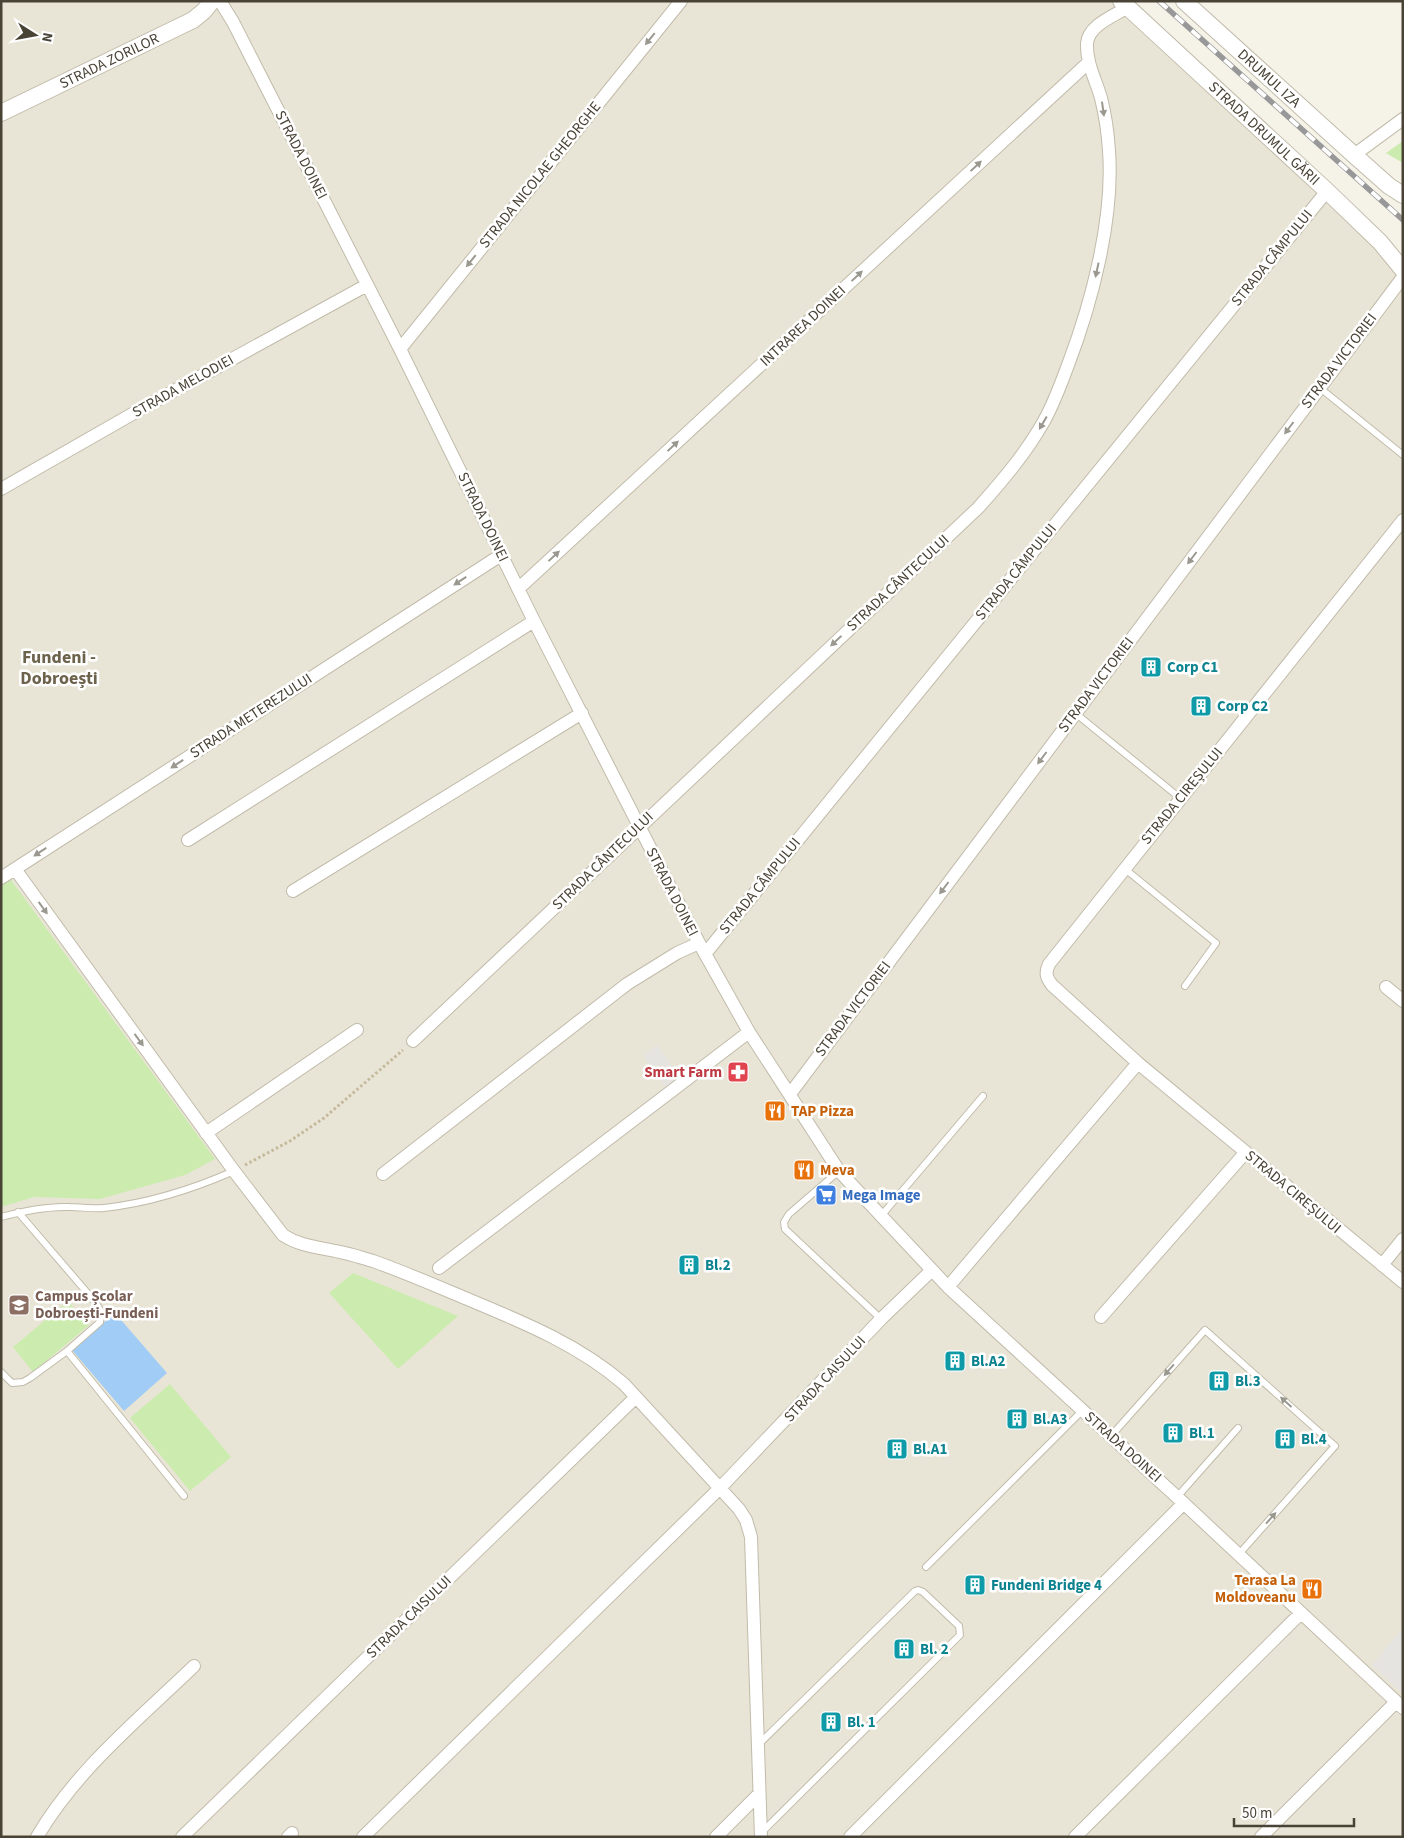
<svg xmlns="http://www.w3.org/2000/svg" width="1404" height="1838" font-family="'Source Sans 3',sans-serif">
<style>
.residential{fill:#e9e5d6}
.green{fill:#cbecae}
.parking{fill:#e6e4e0}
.water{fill:#a0ccf6}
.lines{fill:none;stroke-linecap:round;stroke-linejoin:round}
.service-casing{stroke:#c1bbaa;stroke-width:8}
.minor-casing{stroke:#c1bbaa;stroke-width:14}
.tertiary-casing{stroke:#c1bbaa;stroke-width:18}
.path{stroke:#c4b99a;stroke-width:3;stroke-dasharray:2.5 2.5;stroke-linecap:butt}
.service{stroke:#fff;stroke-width:6}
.minor{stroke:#fff;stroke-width:12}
.tertiary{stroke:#fff;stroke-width:16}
.rail-casing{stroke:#989898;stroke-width:5.5}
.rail{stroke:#fff;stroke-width:4;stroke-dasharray:11;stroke-linecap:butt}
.oneway{fill:#9b9890}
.labels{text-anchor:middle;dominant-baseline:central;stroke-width:5;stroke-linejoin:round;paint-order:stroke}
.street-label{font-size:15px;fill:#494336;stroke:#fff}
.culture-label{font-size:15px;font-weight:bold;fill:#0d838f;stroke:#fff;text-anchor:start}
.health-label{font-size:15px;font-weight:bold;fill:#be3a42;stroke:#fff;text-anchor:end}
.food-label{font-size:15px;font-weight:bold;fill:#c56008;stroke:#fff;text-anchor:start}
.shop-label{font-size:15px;font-weight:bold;fill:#366cbe;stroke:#fff;text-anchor:start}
.education-label{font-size:15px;font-weight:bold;fill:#785e54;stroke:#fff;text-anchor:start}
.quarter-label{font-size:18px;font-weight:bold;fill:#6d624c;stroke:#fff}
</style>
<rect width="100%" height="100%" fill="#f5f2e8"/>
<path class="residential" d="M1 1H1135L1403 259V1837H1Z"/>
<path class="green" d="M1403 141V163L1386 153Z
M11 880 215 1159 185 1175 100 1199 34 1197 1 1207V886Z
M353 1273 458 1316 398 1369 329 1293Z
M68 1301 89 1325 33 1372 13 1347Z
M170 1384 231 1457 190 1491 130 1418Z"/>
<path class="parking" d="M657 1045 683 1082 669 1093 643 1055Z
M1403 1628V1694L1372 1665Z"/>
<path class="water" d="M115 1313 167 1373 124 1411 72 1350Z"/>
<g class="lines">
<g class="service-casing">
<path id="service" d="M1320 388 1403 455
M1075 713 1180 798
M1125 869 1216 943 1185 986
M839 1171 789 1214 784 1222 785 1229 881 1319
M881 1216 983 1096
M1 1217C23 1211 47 1206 70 1207 81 1207 93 1209 104 1208 149 1203 193 1189 234 1171
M67 1351 184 1496
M1 1372 12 1383 23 1382 30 1378 67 1351 100 1322 101 1316 100 1310 96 1303 18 1212
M1111 1436 1205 1330 1335 1446 1239 1554
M1177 1497 1238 1428
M926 1567 1083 1410
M759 1744 915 1591 918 1590 923 1592 959 1626 960 1635 762 1832"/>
</g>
<g class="minor-casing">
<path id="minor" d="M220 1 233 22 400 349 534 621 699 943 749 1032 839 1171 948 1287 1177 1497 1403 1708
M1354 155 1403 119
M400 349 681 1
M1 489 141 409 367 285
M1403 520 1049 964C1045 973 1046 977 1052 985L1138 1063 1403 1282
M518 589 1089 62
M188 840 534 621
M15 869 234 1171 283 1235C301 1247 320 1247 340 1252 351 1254 362 1258 373 1261 404 1272 434 1285 465 1298 520 1321 578 1344 624 1384L739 1509 746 1520 751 1537 761 1837
M1 878 501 555
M293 891 582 713
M705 954 1327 191
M1386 987 1403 1001
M413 1041 978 508C1003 480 1026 453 1044 421 1054 403 1061 384 1068 365 1092 302 1114 218 1109 151 1108 134 1105 114 1101 98 1096 80 1086 63 1087 43 1089 25 1114 16 1128 7
M790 1094 1403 277
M206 1133 357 1030
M383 1174 627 984 677 953 699 943
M1382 1265 1403 1239
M439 1268 749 1032
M948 1287 1138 1063
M1101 1317 1245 1153
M37 1837C76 1770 139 1719 194 1666
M182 1837 636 1397
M288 1837 292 1833
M363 1837 720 1488 881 1319 931 1271
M716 1837 759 1794
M850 1837 1184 1503
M1075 1837 1301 1613
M1261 1837 1396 1702"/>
</g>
<g class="tertiary-casing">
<g id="tertiary">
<path id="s1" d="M1121 1 1327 191 1380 242 1403 270"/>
<path id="s2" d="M1184 1 1354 155 1389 186 1403 195"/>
<path id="s3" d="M1 113 193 20 204 11 212 1"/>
</g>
</g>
<path class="path" d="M245 1165 290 1141 324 1118 403 1050"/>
<use href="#service" class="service"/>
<use href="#minor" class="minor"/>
<use href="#tertiary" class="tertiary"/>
<g class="rail-casing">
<path id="rail" d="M1159 1 1403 220"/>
</g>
<use href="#rail" class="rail"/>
</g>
<defs><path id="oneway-solid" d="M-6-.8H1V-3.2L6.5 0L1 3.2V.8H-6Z" transform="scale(1.25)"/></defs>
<g class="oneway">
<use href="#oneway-solid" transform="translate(650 39) rotate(129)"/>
<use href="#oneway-solid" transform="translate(1103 109) rotate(82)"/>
<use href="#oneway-solid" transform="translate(976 166) rotate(-43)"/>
<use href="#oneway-solid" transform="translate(471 261) rotate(129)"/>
<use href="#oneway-solid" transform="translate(1097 270) rotate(102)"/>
<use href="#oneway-solid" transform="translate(857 276) rotate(-43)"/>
<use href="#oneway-solid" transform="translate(1043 423) rotate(120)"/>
<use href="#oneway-solid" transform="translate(1289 428) rotate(127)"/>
<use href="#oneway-solid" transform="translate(673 446) rotate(-43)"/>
<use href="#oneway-solid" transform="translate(554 556) rotate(-43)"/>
<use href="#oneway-solid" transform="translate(1192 558) rotate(127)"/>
<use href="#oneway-solid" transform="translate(460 581) rotate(147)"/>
<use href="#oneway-solid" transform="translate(836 641) rotate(137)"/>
<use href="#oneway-solid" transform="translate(1042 758) rotate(127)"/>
<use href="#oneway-solid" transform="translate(177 764) rotate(147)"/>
<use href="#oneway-solid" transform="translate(40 852) rotate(147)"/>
<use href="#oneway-solid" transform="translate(944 888) rotate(127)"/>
<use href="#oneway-solid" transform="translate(43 908) rotate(54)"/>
<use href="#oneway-solid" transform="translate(139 1040) rotate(54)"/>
<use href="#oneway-solid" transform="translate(1169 1370) rotate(131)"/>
<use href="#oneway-solid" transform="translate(1286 1402) rotate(-138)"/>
<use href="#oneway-solid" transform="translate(1271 1518) rotate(-48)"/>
</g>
<defs>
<g id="building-square" transform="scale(1.125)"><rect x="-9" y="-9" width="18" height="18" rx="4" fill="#0f9aa8" stroke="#fff"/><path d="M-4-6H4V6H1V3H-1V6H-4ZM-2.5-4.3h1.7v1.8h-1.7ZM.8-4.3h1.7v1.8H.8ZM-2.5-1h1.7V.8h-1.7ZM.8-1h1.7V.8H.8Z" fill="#fff"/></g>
<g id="pharmacy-square" transform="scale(1.125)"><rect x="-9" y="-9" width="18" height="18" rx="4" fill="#e0444e" stroke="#fff"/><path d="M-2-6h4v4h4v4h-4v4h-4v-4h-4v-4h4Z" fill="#fff"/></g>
<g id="restaurant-square" transform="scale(1.125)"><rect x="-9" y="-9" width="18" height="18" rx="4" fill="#e8710a" stroke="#fff"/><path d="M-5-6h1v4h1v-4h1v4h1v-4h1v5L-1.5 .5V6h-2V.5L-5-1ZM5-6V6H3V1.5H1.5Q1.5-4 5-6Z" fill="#fff"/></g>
<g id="supermarket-square" transform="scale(1.125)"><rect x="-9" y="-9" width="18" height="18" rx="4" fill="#3f7fe0" stroke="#fff"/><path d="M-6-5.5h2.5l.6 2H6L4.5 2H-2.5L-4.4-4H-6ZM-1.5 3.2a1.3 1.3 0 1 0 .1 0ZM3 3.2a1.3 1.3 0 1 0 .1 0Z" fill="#fff"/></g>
<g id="school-square" transform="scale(1.125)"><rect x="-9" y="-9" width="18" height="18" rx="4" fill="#8d6e63" stroke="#fff"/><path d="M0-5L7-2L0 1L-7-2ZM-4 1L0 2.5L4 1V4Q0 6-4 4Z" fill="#fff"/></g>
</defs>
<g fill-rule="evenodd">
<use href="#building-square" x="1151" y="667"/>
<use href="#building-square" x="1201" y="706"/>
<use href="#pharmacy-square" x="738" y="1072"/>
<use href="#restaurant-square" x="775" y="1111"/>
<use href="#restaurant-square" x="804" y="1170"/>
<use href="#supermarket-square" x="826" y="1195"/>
<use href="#building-square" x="689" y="1265"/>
<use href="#school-square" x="19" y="1305"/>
<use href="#building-square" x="955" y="1361"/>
<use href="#building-square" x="1219" y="1381"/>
<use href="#building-square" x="1017" y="1419"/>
<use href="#building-square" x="1173" y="1433"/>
<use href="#building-square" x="1285" y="1439"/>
<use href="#building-square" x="897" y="1449"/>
<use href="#building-square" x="975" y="1585"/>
<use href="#restaurant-square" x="1312" y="1589"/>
<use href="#building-square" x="904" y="1649"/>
<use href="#building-square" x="831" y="1722"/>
</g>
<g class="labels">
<g class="street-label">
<text stroke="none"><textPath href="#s3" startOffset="120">STRADA ZORILOR</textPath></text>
<text stroke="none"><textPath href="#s2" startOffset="115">DRUMUL IZA</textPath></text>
<text stroke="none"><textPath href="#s1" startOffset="195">STRADA DRUMUL GĂRII</textPath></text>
<text transform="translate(301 155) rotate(63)">STRADA DOINEI</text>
<text transform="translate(540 175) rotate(-51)">STRADA NICOLAE GHEORGHE</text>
<text transform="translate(1272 258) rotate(-51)">STRADA CÂMPULUI</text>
<text transform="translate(803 326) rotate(-43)">INTRAREA DOINEI</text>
<text transform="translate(1339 361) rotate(-53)">STRADA VICTORIEI</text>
<text transform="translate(183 386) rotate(-29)">STRADA MELODIEI</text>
<text transform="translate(483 517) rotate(64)">STRADA DOINEI</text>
<text transform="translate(1016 572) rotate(-51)">STRADA CÂMPULUI</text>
<text transform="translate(898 583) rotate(-43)">STRADA CÂNTECULUI</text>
<text transform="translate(1096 685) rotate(-53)">STRADA VICTORIEI</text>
<text transform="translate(251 716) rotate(-33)">STRADA METEREZULUI</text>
<text transform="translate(1182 796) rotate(-51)">STRADA CIREȘULUI</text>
<text transform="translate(603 861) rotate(-44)">STRADA CÂNTECULUI</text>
<text transform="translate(760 886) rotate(-51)">STRADA CÂMPULUI</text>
<text transform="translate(672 892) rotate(63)">STRADA DOINEI</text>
<text transform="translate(853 1009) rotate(-53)">STRADA VICTORIEI</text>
<text transform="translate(1293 1192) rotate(40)">STRADA CIREȘULUI</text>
<text transform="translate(825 1379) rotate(-47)">STRADA CAISULUI</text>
<text transform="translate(1123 1447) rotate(42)">STRADA DOINEI</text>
<text transform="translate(409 1617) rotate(-44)">STRADA CAISULUI</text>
</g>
<g class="culture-label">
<text x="1167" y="667">Corp C1</text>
<text x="1217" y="706">Corp C2</text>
<text x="705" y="1265">Bl.2</text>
<text x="971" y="1361">Bl.A2</text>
<text x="1235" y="1381">Bl.3</text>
<text x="1033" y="1419">Bl.A3</text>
<text x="1189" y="1433">Bl.1</text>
<text x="1301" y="1439">Bl.4</text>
<text x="913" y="1449">Bl.A1</text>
<text x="991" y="1585">Fundeni Bridge 4</text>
<text x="920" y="1649">Bl. 2</text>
<text x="847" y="1722">Bl. 1</text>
</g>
<g class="health-label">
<text x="722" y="1072">Smart Farm</text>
</g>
<g class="food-label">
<text x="791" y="1111">TAP Pizza</text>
<text x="820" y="1170">Meva</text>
<text x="1296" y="1580" text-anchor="end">Terasa La<tspan x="1296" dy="17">Moldoveanu</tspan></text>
</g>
<g class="shop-label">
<text x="842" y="1195">Mega Image</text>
</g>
<g class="education-label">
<text x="35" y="1296">Campus Școlar<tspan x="35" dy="17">Dobroești-Fundeni</tspan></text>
</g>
<g class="quarter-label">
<text x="59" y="657">Fundeni -<tspan x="59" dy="21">Dobroești</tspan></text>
</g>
</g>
<rect width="1404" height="1838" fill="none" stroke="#494336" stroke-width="5"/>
<g transform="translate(35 35) rotate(101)" stroke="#ffffff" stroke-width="4" paint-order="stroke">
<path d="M0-4L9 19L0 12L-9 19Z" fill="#494336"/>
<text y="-8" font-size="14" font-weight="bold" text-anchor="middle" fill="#494336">N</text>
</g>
<path d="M1234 1818v8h120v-8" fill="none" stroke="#494336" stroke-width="2.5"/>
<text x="1242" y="1818" font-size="15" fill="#494336" stroke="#ffffff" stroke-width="4" paint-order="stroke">50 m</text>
</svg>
